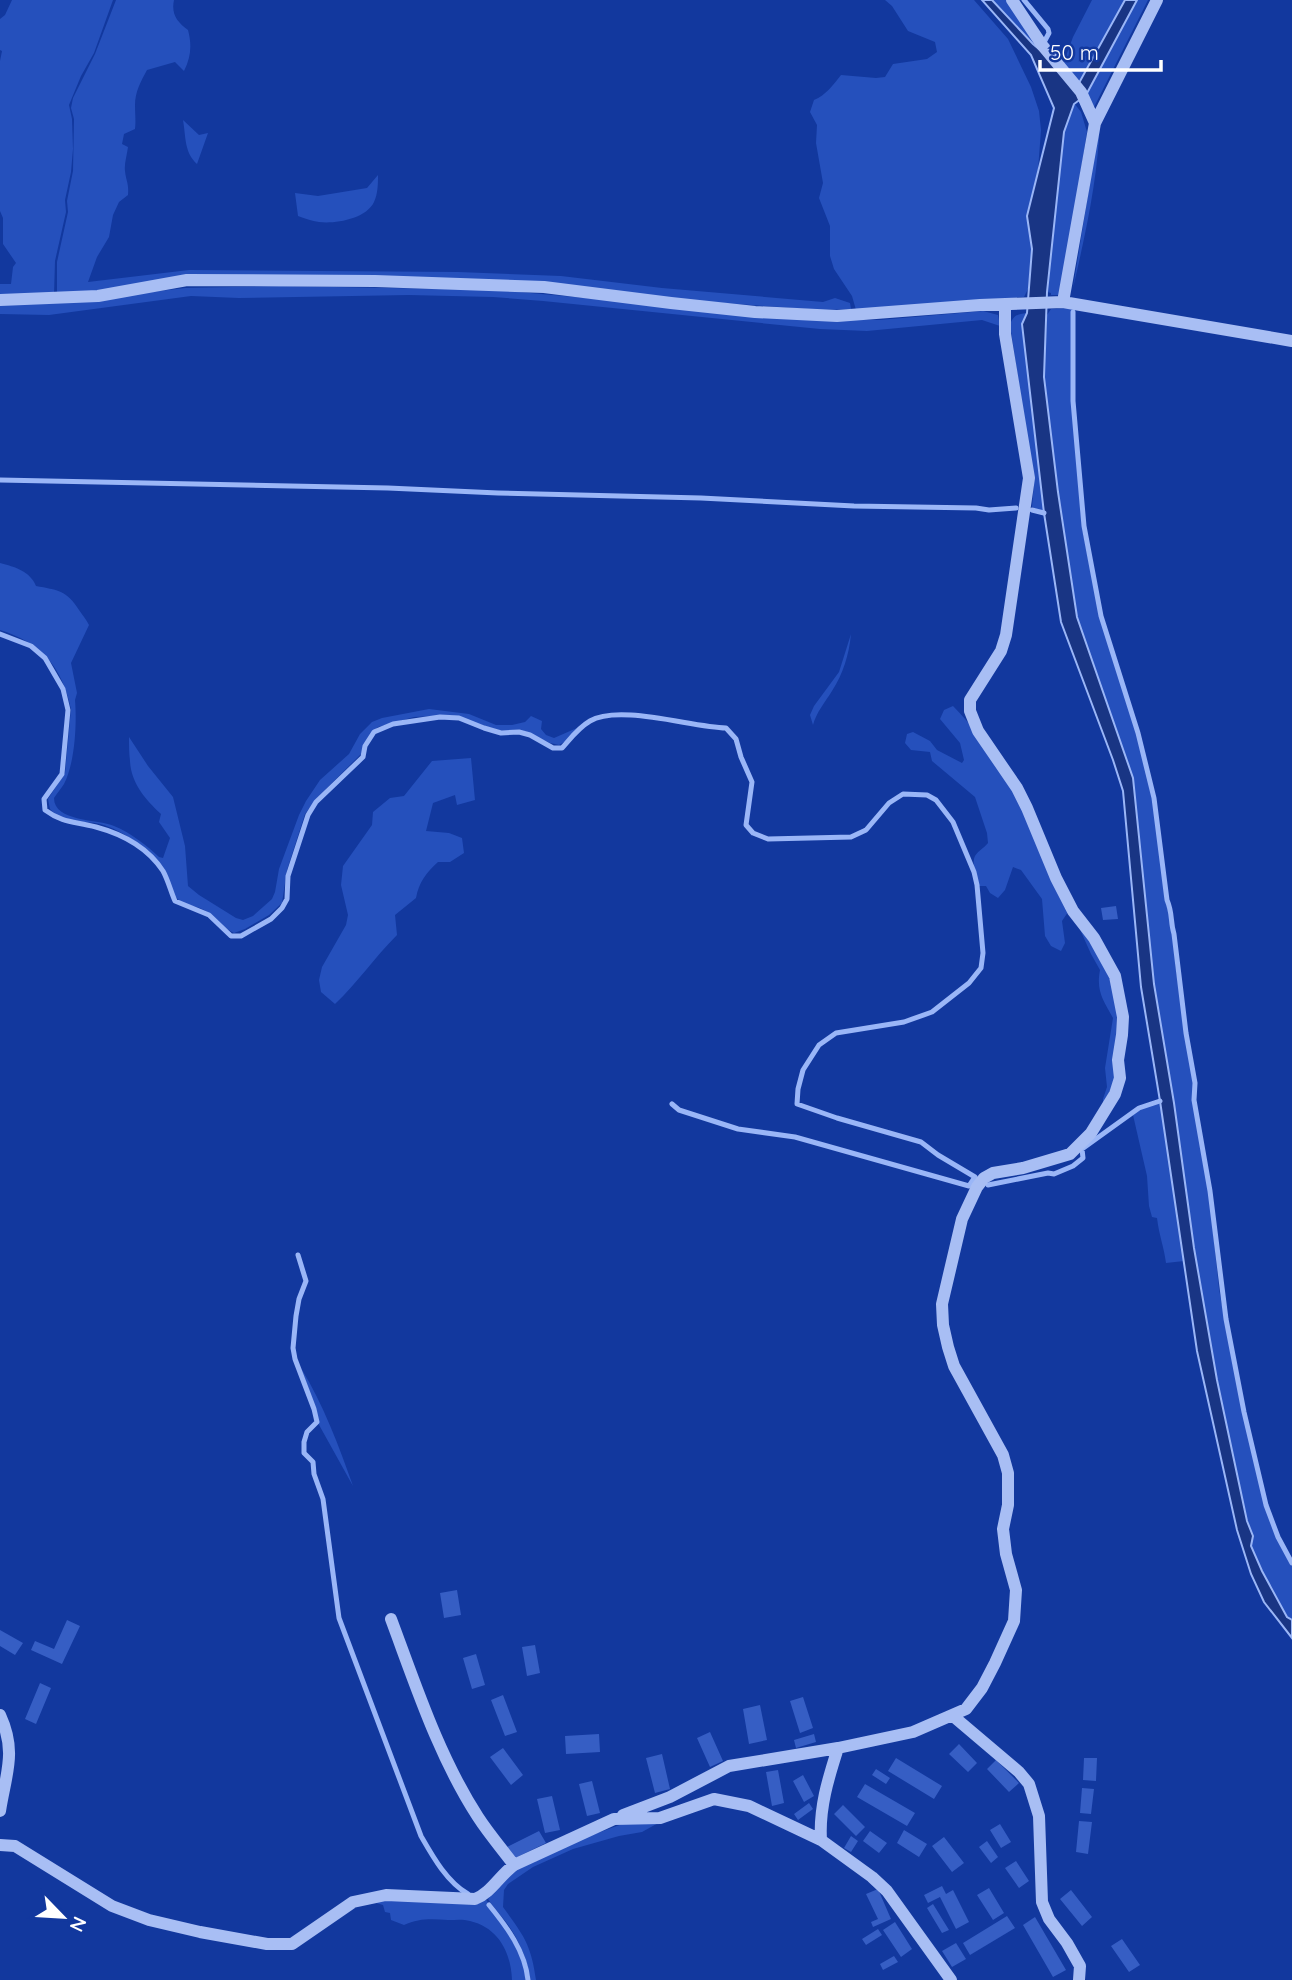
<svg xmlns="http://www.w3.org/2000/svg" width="1292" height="1980" font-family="Quicksand,sans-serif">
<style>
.green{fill:#2550bc}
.water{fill:#193584;stroke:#9ab6f7;stroke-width:2}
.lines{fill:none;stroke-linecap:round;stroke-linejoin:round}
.stream{stroke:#9ab6f7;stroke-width:5}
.building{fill:#365ec4}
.minor{stroke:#a8bef4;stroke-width:12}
</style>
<rect width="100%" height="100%" fill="#12389e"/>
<path class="green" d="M12 0H113L94 53 81 76 69 105 72 119 73 149 71 172 65 200 66 212 55 261 54 295H0V284H11L13 267 16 263 3 244V218L0 211V61L2 51 0 50V19L5 15Z
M116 0H174C171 14 177 22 188 30 192 45 191 57 184 71L175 62 147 70C141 81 135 92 135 105 135 114 136 121 135 129L124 134 122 144 128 147C127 155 124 164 125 171 126 181 129 183 128 195L119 202 113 215 109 237 97 257 88 282 189 270 458 272 561 276 662 288 823 302 835 298 850 303 851 309 820 310 711 302 265 276 57 295V262L68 212 67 201 73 171 74 119 71 108 73 98 95 54Z
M885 0H974L1008 39 1031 87 1039 111 1041 130 1038 170 1027 216 1032 249 1028 289 1024 297 856 310 852 296 834 269 830 256V226L819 198 823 183 816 143 817 125 810 112 814 100C826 95 833 85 841 75L876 78 885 77 893 64 927 59 937 52 935 42 908 31 892 6Z
M992 0H1008L1040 49 1021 33Z
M1092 0H1125L1079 83 1063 64 1073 37Z
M1137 0H1148L1093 109 1086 95Z
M1074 103 1081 112 1087 132 1061 295H1051V293L1047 292 1064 132Z
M183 120 199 135 208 133 197 164C184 152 186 137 183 120Z
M1100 120C1098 178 1086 232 1073 288Z
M378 175C378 183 378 194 374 202 366 219 335 224 319 222 312 221 304 218 298 216L295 193 318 196 367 188Z
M280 286 498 290 831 320H879L983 311 998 315 1000 326 982 320 867 331 820 329 543 301 493 297 409 295 239 298 191 296 49 315 0 314V304L134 294 185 288Z
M1073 308 1072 402 1082 528 1100 618 1137 734 1154 799 1165 901 1171 913 1170 927 1173 935 1176 970 1193 1084 1192 1101 1197 1113 1209 1192 1219 1289 1233 1365 1264 1504 1272 1526 1292 1566V1620L1287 1617 1262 1571 1251 1546 1253 1536 1247 1521 1217 1380 1194 1248 1174 1103 1154 984 1133 778 1077 617 1058 492 1044 377 1047 315 1051 309Z
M1027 313 1022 324 1044 513 1032 507 1034 483 1010 325C1013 315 1018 314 1027 313Z
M0 563C15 567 30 571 36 586 57 590 67 590 79 610 83 616 86 619 89 625L71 663 77 693 75 700C77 723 75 763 64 784 61 789 57 793 54 798 54 822 98 819 114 826 131 833 146 845 159 857L163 858 170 838 159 822 161 814C145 799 131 783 130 761 129 753 129 745 129 737L148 766 173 797 185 846 188 886 199 895 236 918 243 920 253 916 272 899 275 892 279 869 299 815 306 801 320 780 349 754 360 734 372 722 382 718 429 709 469 714 496 725H512L525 722 531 716 542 721 541 729 546 735 554 738 577 728 566 741 559 745 550 743 525 731 498 730 451 715 414 717 378 727 371 733 361 754 317 798 305 814 287 870 282 903 269 915 245 929 234 933C222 928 216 916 204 910 195 905 182 906 175 896 171 891 170 883 167 876 161 861 148 850 135 841 124 834 112 827 100 824 82 820 64 825 50 809L48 799 65 773 71 709C62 667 42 643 0 630Z
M851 634C849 655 843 674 832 691 825 702 816 713 813 725L810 715 814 706 839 672Z
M953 706C1009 762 1036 841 1068 912L1062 921 1065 943 1061 951 1051 946 1045 936 1042 899 1021 870 1013 867 1005 890 998 898 990 893 986 886H979C977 877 971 864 975 856 978 851 984 848 988 843L987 833 975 797 932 761 930 752 911 750 905 743 907 734 913 732 930 741 937 750 962 763 964 760 960 743 940 719 944 710Z
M471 758 475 800 457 805 455 795 433 803 426 831 449 833 462 838 464 853 450 862H438C426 873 419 882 416 898L395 915 397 935C375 957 357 983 335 1004L321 992 319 980 322 967 346 925 348 915 341 885 343 866 372 825 373 812 390 798 404 796 432 761Z
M1078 925 1109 971 1117 1010 1115 1082 1103 1108V1099L1107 1087 1105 1068 1113 1018C1103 1000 1096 991 1100 970L1091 954Z
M1160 1101 1184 1261 1166 1263C1164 1247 1159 1235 1157 1218L1152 1217 1149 1206 1147 1176 1133 1115 1139 1110Z
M301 1368C323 1404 339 1446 353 1486L318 1423 316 1409Z
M660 1822 642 1832 619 1836 573 1849 533 1867 508 1884 504 1890 503 1907C524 1936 531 1944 536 1980H530C528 1960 518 1938 506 1922 500 1914 493 1907 488 1899L506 1874 573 1842 625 1823Z
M485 1898 516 1946 523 1964 526 1980H512C511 1953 499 1928 470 1921 463 1919 456 1920 448 1920 432 1919 419 1918 404 1925L391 1920 390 1913 385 1912 383 1905 373 1902 385 1899Z"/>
<path class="water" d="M982 0H992L1033 44 1079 83 1125 0H1137L1086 95 1074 104 1064 132 1047 292 1044 377 1058 492 1077 617 1133 778 1154 984 1174 1103 1194 1248 1217 1380 1247 1521 1253 1536 1251 1546 1262 1571 1287 1617 1292 1620V1638L1264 1602 1251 1574 1237 1530 1197 1351 1160 1101 1141 987 1123 791 1113 760 1061 622 1044 513 1022 324 1027 313 1032 249 1027 216 1054 108 1031 55Z"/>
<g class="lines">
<path class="stream" d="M1024 0 1048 29 1049 33 1042 46
M1073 312V401L1084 526 1101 616 1138 733 1154 798 1167 900C1173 914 1170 921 1174 934L1186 1033 1195 1083 1194 1100 1210 1191 1226 1319 1244 1412 1266 1505 1278 1537 1292 1563
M0 480 388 488 498 493 701 498 854 506 976 508 989 510 1016 508
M1032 510 1044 513
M0 634 31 646 45 658 63 689 68 710 62 774 44 799 45 810C64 824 75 821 96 827 122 834 148 848 163 871 168 880 171 892 175 901L209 915 231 936H241L271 919 282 908 287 899 288 876 308 815 316 802 363 757 365 746 374 732 393 724 440 717 459 718 484 728 501 733 519 732 530 735 553 748H562C571 738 578 728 590 721 619 704 691 727 726 728L736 739 741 757 752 782 746 825 753 833 768 839 851 837 866 830 889 803 903 794 927 795 936 800 953 822 974 872 977 885 983 953 981 968 969 983 932 1012 904 1022 836 1033 819 1045 803 1070 798 1089 797 1104 837 1118 921 1142 938 1155 975 1177 969 1186 795 1137 738 1129 679 1110 672 1104
M988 1185 1048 1173 1054 1174 1073 1166 1083 1158 1082 1149 1139 1108 1160 1101
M298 1255 306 1281 299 1299 296 1316 293 1348 295 1359 314 1409 317 1422 307 1432 304 1442V1453L313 1462 314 1474 323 1499 339 1618 421 1836C433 1857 447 1882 468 1894
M489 1905C507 1927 525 1951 528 1980"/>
</g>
<path class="building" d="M1116 906 1118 919 1103 920 1101 908Z
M457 1590 461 1615 444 1618 440 1593Z
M67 1620 80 1626 62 1664 31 1650 35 1641 54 1649Z
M0 1630 23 1643 15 1655 0 1646Z
M535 1645 540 1673 527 1676 522 1647Z
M476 1654 485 1685 472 1689 463 1658Z
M40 1683 51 1688 36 1724 25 1719Z
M503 1695 517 1732 505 1736 491 1700Z
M803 1697 813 1728 800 1733 790 1701Z
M760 1705 767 1740 749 1744 743 1709Z
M710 1732 723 1761 710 1767 697 1738Z
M599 1734 600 1752 566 1754 565 1736Z
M814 1734 816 1742 796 1748 794 1740Z
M959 1744 977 1763 968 1772 949 1754Z
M503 1748 523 1775 511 1785 490 1757Z
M662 1754 670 1789 655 1793 646 1758Z
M896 1758 942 1786 934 1799 888 1771Z
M1084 1758H1097L1096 1781 1083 1780Z
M996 1760 1019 1783 1009 1792 987 1769Z
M876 1769 890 1778 886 1784 872 1775Z
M778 1770 784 1803 772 1806 766 1772Z
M803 1775 814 1796 804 1802 793 1781Z
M592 1781 600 1813 587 1816 579 1784Z
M865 1784 915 1813 907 1826 857 1797Z
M1082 1788 1094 1789 1091 1814 1080 1813Z
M552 1796 560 1830 545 1833 537 1799Z
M809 1803 813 1809 798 1820 794 1814Z
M843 1805 865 1827 856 1836 834 1814Z
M1079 1821 1092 1822 1088 1854 1076 1852Z
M1000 1824 1011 1842 1001 1848 990 1830Z
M904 1830 927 1844 919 1857 897 1843Z
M539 1831 546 1843 513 1859 507 1847Z
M870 1831 887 1843 879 1853 863 1841Z
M851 1836 858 1841 851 1852 844 1848Z
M944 1837 964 1863 952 1872 932 1846Z
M987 1841 998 1857 991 1863 979 1847Z
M1016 1861 1029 1881 1019 1888 1005 1868Z
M942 1886 946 1894 953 1890 969 1922 956 1929 940 1897 928 1903 924 1895Z
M989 1888 1004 1913 993 1920 977 1895Z
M878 1889 891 1919 873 1927 871 1922 878 1919 866 1894Z
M1071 1890 1092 1917 1082 1926 1060 1899Z
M933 1904 949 1930 942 1933 927 1908Z
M1007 1916 1015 1928 970 1955 963 1943Z
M1035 1917 1066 1970 1053 1977 1023 1925Z
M895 1922 912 1949 901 1957 883 1930Z
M878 1929 882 1935 866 1945 862 1939Z
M1122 1939 1140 1965 1129 1972 1111 1946Z
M956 1943 966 1959 952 1967 942 1951Z
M894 1956 898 1962 883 1970 880 1964Z"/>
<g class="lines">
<path class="minor" d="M1012 0 1042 45 1081 92 1095 123 1063 302
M1095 123 1157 0
M0 300 98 296 187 280 375 281 544 287 671 303 755 312 837 316 980 305 1063 302 1292 341
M391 1619C416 1686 439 1757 478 1817 489 1834 502 1849 514 1865
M0 1715C17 1752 6 1773 0 1811
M953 1716 1019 1772 1029 1784 1039 1816 1042 1902 1049 1919 1067 1943 1080 1966 1079 1980
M623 1815 670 1797 729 1766 838 1748
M0 1845 15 1846 112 1906 149 1920 200 1932 267 1944H292L353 1902 386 1895 475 1899C491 1893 500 1875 514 1865L614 1819 660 1818 714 1799 749 1806 821 1840
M951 1980 887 1891 872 1877 821 1840C819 1808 828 1779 838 1748L913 1732 966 1709 982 1688 995 1663 1014 1621 1016 1590 1006 1554 1003 1529 1008 1505V1473L1003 1455 954 1366 948 1347 943 1325 942 1304 962 1219 977 1187 984 1178 993 1173 1023 1168 1070 1154 1091 1133 1115 1094 1120 1078 1118 1060 1122 1035 1123 1017 1115 976 1094 938 1073 911 1056 878 1027 808 1017 788 978 731 970 711V700L1001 651 1006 635 1029 478 1005 334V304"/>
</g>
<g transform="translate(63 1917) rotate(115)" stroke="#12389e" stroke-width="5" paint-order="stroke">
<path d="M0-5L12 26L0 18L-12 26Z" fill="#ffffff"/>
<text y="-10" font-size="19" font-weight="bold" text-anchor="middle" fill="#ffffff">N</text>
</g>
<path d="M1040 60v10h121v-10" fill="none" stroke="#ffffff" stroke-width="3.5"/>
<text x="1050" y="60" font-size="21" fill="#ffffff" stroke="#12389e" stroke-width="5" paint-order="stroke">50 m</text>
</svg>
